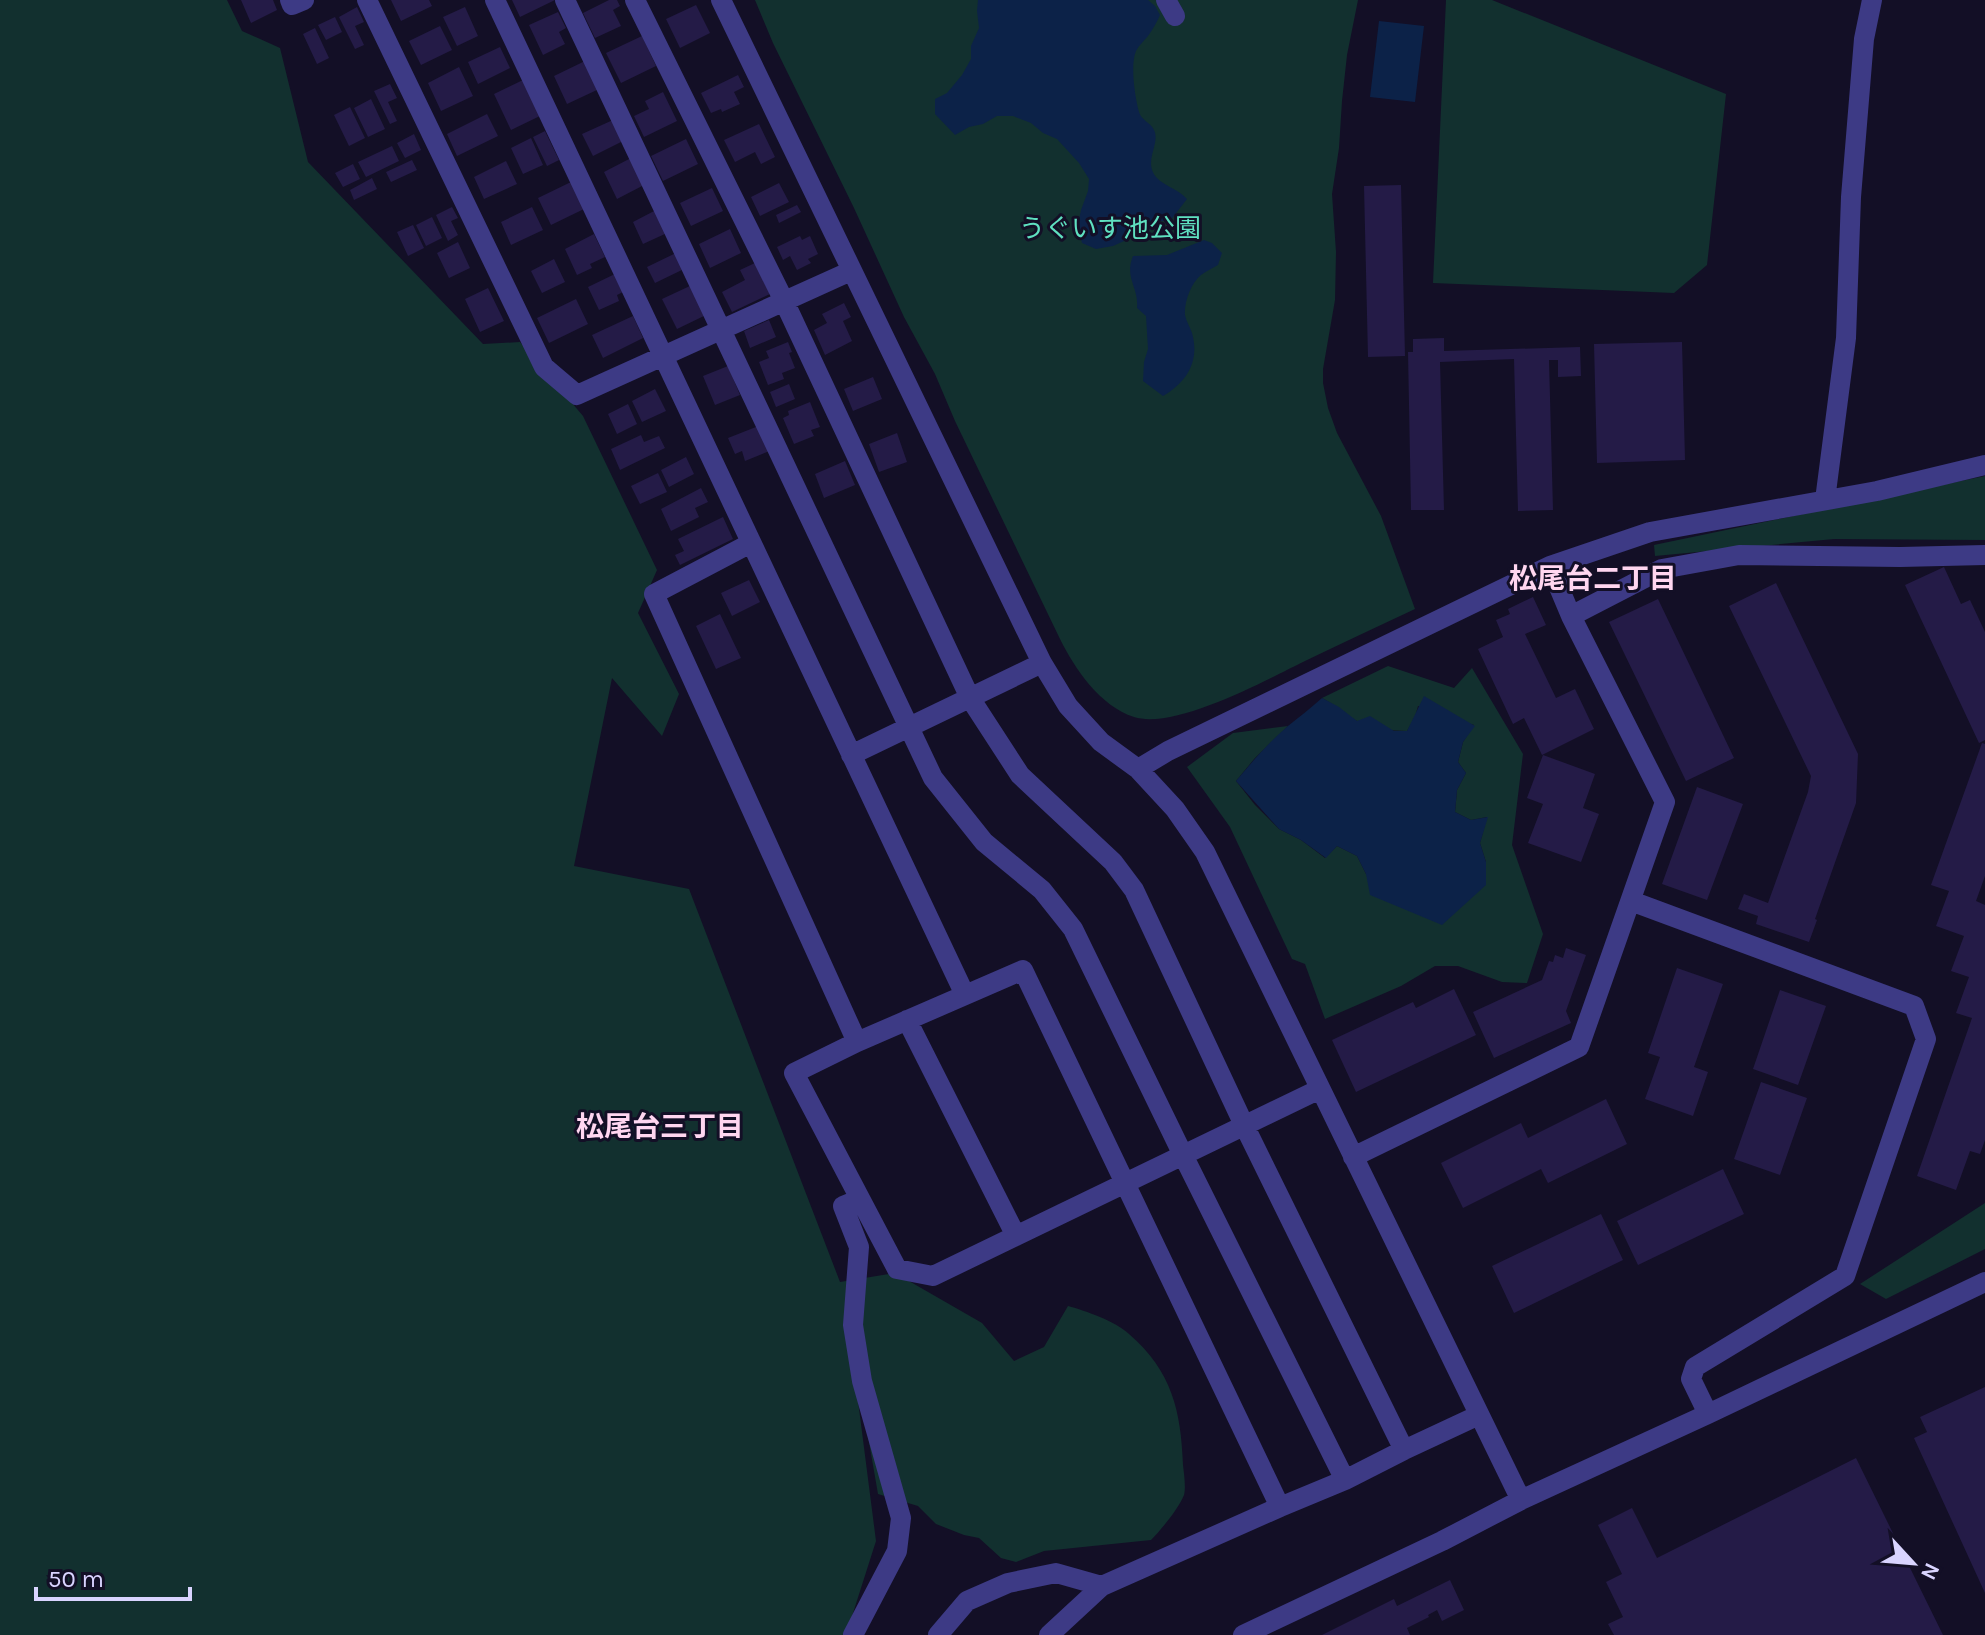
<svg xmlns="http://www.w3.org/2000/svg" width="1985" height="1635" font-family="Karla,'Noto Sans JP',sans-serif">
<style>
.green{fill:#12302f}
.water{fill:#0c2248}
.building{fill:#241b47}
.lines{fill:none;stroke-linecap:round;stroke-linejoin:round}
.minor{stroke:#3d3a85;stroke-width:20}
.labels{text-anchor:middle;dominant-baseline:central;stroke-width:6;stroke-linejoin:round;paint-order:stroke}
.park-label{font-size:26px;fill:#5fe0c0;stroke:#130f26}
.neighbourhood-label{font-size:28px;font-weight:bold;fill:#ffd6f0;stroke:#130f26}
</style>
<rect width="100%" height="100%" fill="#130f26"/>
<path class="green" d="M0 0H227L242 31 280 48 308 162 483 344 520 342 583 416 657 570 638 613 679 694 662 736 612 678 574 866 689 889 840 1282 895 1273 982 1323 1014 1361 1044 1347 1068 1306C1086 1311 1115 1321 1129 1334 1172 1371 1181 1411 1183 1465 1184 1474 1186 1487 1184 1495 1179 1508 1161 1530 1151 1540L1044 1551 1016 1562 1001 1558 979 1538 964 1535 936 1524 918 1506 878 1494 847 1315 876 1541 846 1635H0Z
M755 0H1358L1347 55 1342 101 1339 148 1332 194 1336 252 1335 300 1323 369V383L1328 408 1337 433 1381 516 1415 609C1378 626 1341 644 1305 661 1266 680 1175 730 1134 717 1100 706 1075 669 1060 639L955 421 935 374 904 317 854 208 773 43Z
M1446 0H1492L1726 94 1707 265 1674 293 1433 283Z
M1985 476V540L1834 539 1655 556 1654 545Z
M1388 666 1454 688 1472 668 1523 754 1512 845 1543 934 1527 983 1502 982 1458 966H1435L1401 986 1325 1019 1305 964 1292 959 1230 827 1187 767 1233 733 1288 726 1255 758 1236 781 1255 805 1279 829 1301 840 1325 858 1337 846 1357 856 1366 874 1486 862 1480 843 1487 817 1471 820 1455 812 1457 790 1466 773 1458 762 1463 742 1474 725 1418 706 1415 717 1407 731C1391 731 1369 728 1355 720 1344 713 1334 704 1322 698Z
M1985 1203V1249L1886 1299 1860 1284Z"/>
<path class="water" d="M978 0H1148L1155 6 1160 15C1157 22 1153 29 1148 36 1144 41 1139 45 1136 51 1130 65 1135 97 1139 112 1141 120 1151 123 1154 130 1161 144 1142 162 1157 178 1164 186 1177 188 1187 199L1170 221H1153L1139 227 1133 237 1113 246 1096 249 1082 243 1078 225 1081 210 1088 191 1089 179 1079 163 1057 139 1043 133 1031 123 1013 116H997L983 124 969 127 955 135 935 114V99L947 93 962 75 971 59V46L979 28 977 11Z
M1379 21 1424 26 1415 102 1370 97Z
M1204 240 1212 243 1222 253 1218 265C1213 268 1206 271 1201 275 1191 283 1184 302 1185 315 1186 321 1190 327 1192 333 1200 361 1187 382 1163 396L1143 381 1144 362 1148 349 1146 316 1137 308C1139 287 1124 278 1133 256L1167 255Z
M1424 696 1475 726 1463 742 1458 762 1466 773 1457 790 1455 812 1471 820 1488 817 1480 843 1486 862V885L1442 925 1370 895 1366 874 1357 856 1337 846 1326 858 1301 840 1279 829 1236 781C1252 762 1268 743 1288 726 1299 717 1311 708 1322 698L1339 707 1357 721 1370 716 1394 731H1407Z"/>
<path class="building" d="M241 0H273L277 10 251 23Z
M391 0H429L432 6 401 21Z
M512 0H555L520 17Z
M609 0H617L620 6 613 10 621 26 595 38 583 13Z
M696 5 710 33 680 48 666 19Z
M357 7 364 22 355 26 364 45 355 49 339 17Z
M465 7 478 36 457 46 443 17Z
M558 12 566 28 559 32 565 44 543 55 529 25Z
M335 17 342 32 326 40 318 25Z
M440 26 452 50 421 65 409 41Z
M315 28 329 58 317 64 303 34Z
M642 36 656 66 621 83 606 53Z
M500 47 510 68 478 84 468 62Z
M585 61 599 89 567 104 554 76Z
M459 67 473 96 441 111 428 83Z
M738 75 744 87 734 92 740 104 722 112 721 109 711 113 701 93Z
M523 80 540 116 511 130 494 94Z
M390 84 397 98 388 102 397 121 390 124 374 91Z
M663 92 677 121 644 137 634 116 649 109 645 101Z
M371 99 385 129 368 137 354 108Z
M350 107 365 138 349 146 334 115Z
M487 114 498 136 457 156 447 134Z
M613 120 623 141 593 156 582 134Z
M759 124 775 157 761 164 755 152 735 162 724 140Z
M545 131 559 160 547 166 533 137Z
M414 134 421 150 405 158 397 143Z
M531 138 543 165 523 174 511 148Z
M686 139 698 164 663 181 651 156Z
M392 146 399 161 366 177 358 162Z
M631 158 644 185 617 199 604 172Z
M412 160 417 170 391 182 386 172Z
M506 161 517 184 484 199 474 177Z
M353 164 360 179 343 187 335 173Z
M372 178 377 189 354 200 350 190Z
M571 182 584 209 551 225 538 198Z
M779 183 789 202 760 216 751 197Z
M1401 185 1405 356 1368 357 1364 186Z
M712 188 723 211 691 226 680 203Z
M797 205 801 212 779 223 776 215Z
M452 207 458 218 451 221 458 235 448 241 436 215Z
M532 207 543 230 511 245 501 222Z
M656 210 667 233 643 244 633 222Z
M432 217 442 238 426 246 416 225Z
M413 225 424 248 408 256 397 232Z
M730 229 741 253 710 268 699 244Z
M594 234 605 257 590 264 592 268 577 275 565 249Z
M800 236 802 240 810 236 818 254 808 259 811 263 797 270 790 256 783 260 777 247Z
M458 242 470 268 449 278 437 253Z
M678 252 686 268 655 283 647 267Z
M554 259 565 282 542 293 531 271Z
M755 263 770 294 732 312 722 292 745 280 740 270Z
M617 273 625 291 617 295 619 301 599 310 588 287Z
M692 285 706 315 677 329 662 299Z
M488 288 504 321 480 332 465 299Z
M576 299 588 324 549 343 537 318Z
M844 303 851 317 843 321 852 341 825 355 814 330 827 323 822 314Z
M633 316 643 338 603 358 592 335Z
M769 320 776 337 750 348 744 331Z
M1444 338V351L1580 347 1581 376 1558 377V360H1549L1553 510 1518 511 1514 359 1440 362 1444 510H1411L1408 352H1413V339Z
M788 342 792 352 789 353 795 368 782 373 784 379 768 385 759 362 769 358 766 351Z
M1682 342 1685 460 1597 463 1594 344Z
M728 366 740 395 715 405 703 376Z
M873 377 882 399 853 411 844 389Z
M789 384 795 399 776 407 770 392Z
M655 389 666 411 642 422 632 401Z
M810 402 820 427 811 430 814 436 794 444 783 418 789 415 788 411Z
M628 404 637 424 617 434 608 414Z
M761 425 772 450 745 461 742 451 735 454 728 438Z
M897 433 907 462 879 472 869 444Z
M641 435 644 442 659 436 665 448 620 470 611 449Z
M686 457 694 474 669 487 661 470Z
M845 461 855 485 824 498 815 474Z
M658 473 667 492 640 504 631 486Z
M701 488 708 502 695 508 699 517 671 531 661 509Z
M723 517 733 539 680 565 675 555 684 551 678 539Z
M1944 567 1961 604 1970 600 1985 632V740L1979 743 1905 585Z
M749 580 760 602 732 616 721 593Z
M1776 583 1858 754 1856 803 1815 919 1817 920 1809 942 1756 924 1758 916 1738 909 1744 894 1768 903 1808 792 1811 776 1729 606Z
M1533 597 1546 625 1525 634 1556 698 1575 689 1594 729 1542 755 1524 718 1513 724 1478 649 1503 637 1496 620 1510 614 1508 609Z
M1658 599 1734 758 1686 781 1609 622Z
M720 614 741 658 716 669 696 626Z
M1982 743 1985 744V876L1976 901 1985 905V1140L1980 1154 1970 1151 1956 1190 1917 1176 1972 1018 1956 1013 1969 977 1951 971 1964 936 1936 926 1949 891 1931 885Z
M1543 755 1595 774 1583 808 1599 814 1581 862 1528 843 1543 804 1527 798Z
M1697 787 1743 804 1707 900 1662 884Z
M1566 948 1586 955 1566 1011 1571 1023 1494 1058 1473 1012 1542 980 1549 961 1553 962 1555 955 1563 958Z
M1677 968 1723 984 1694 1067 1708 1072 1693 1116 1645 1099 1660 1057 1648 1053Z
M1454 989 1476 1035 1356 1092 1332 1040 1413 1002 1416 1008Z
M1780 990 1826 1006 1798 1085 1753 1069Z
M1761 1082 1807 1098 1780 1175 1734 1159Z
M1606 1099 1627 1144 1548 1183 1541 1169 1463 1208 1441 1163 1521 1123 1528 1138Z
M1723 1169 1744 1214 1638 1265 1617 1221Z
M1601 1214 1623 1260 1514 1313 1492 1266Z
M1985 1387V1593L1914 1438 1927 1432 1920 1417Z
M1856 1458 1943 1635H1614L1608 1624 1623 1617 1606 1582 1622 1574 1598 1525 1632 1508 1657 1558Z
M1450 1580 1464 1610 1442 1621 1437 1610 1428 1615 1429 1617 1407 1628 1410 1635H1322L1394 1599 1397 1606Z"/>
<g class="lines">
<path class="minor" d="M290 0 292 5 304 0
M367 0 544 367 577 395 851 271
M495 0 965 995
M565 0 933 778 984 842 1042 890 1073 929 1183 1155 1345 1480
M635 0 784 301 970 698 1020 775 1113 862 1134 890 1244 1125 1404 1450
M721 0 1042 663 1068 706 1101 742 1138 769 1175 809 1205 852 1521 1500
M1166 0 1175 16
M1825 500 1846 338 1851 197 1864 39 1872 0
M751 543 654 594 857 1042 794 1073 897 1269 933 1276 1320 1089
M1571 616 1662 569 1739 555 1900 557 1985 555
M851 755 1042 663
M1138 769 1168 751 1550 566 1650 532 1877 491 1985 465
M1631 901 1914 1006 1926 1039 1845 1276 1695 1367 1691 1379 1708 1414
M907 1020 1016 1236
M857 1042 1023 970 1280 1507
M1353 1157 1579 1047 1665 802 1571 616 1550 566
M853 1635 897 1551 901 1518 862 1381 853 1325 859 1247 843 1206 860 1199
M938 1635 967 1601 1008 1583 1056 1573 1102 1586
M1049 1635 1102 1586 1280 1507 1345 1480 1404 1450 1479 1415
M1243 1635 1442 1541 1521 1500 1708 1414 1985 1282"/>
</g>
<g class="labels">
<g class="park-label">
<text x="1110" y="228">うぐいす池公園</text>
</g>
<g class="neighbourhood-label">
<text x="1593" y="578">松尾台二丁目</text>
<text x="660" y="1126">松尾台三丁目</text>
</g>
</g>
<g transform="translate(1913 1563) rotate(116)" stroke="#130f26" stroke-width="6" paint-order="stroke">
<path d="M0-6L14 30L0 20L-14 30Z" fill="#d9d4ff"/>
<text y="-12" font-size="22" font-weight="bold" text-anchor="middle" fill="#d9d4ff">N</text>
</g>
<path d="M36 1587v12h154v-12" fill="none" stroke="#d9d4ff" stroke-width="4"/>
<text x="48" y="1587" font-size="24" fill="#d9d4ff" stroke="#130f26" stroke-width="6" paint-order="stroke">50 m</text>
</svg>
